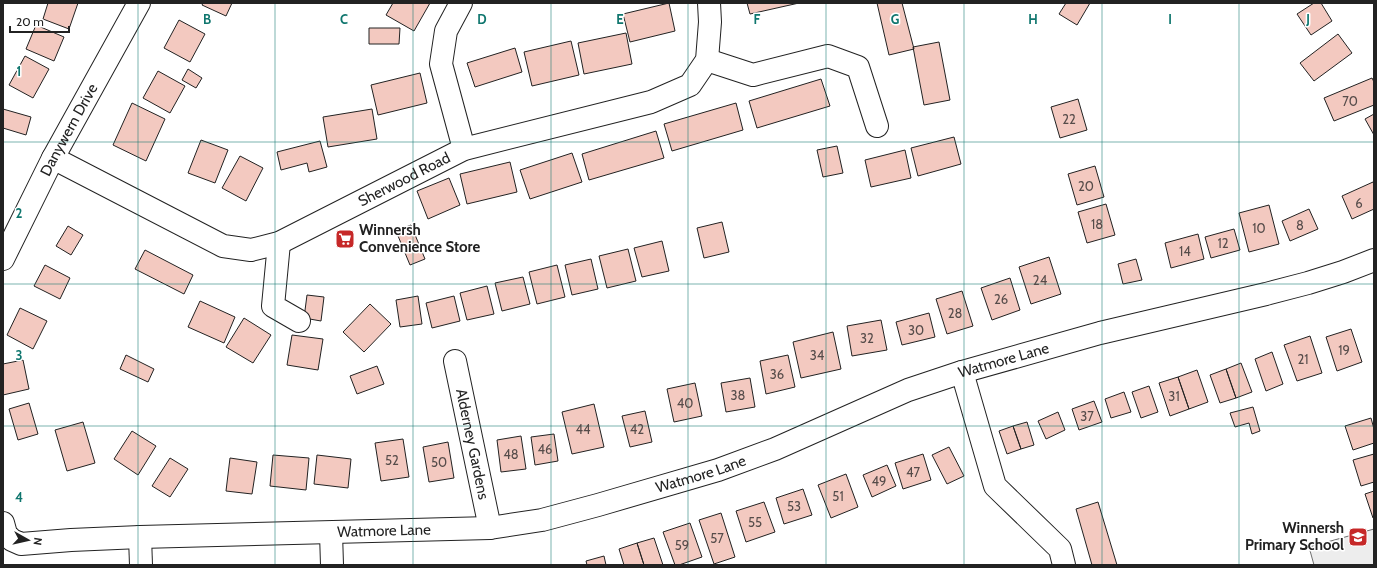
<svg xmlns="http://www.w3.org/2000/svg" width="1377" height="568" font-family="Cabin,sans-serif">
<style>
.parking{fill:#ededed;stroke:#6f6f6f}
.building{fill:#f3c9c0;stroke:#222}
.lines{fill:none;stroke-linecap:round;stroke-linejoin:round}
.minor-casing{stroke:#222;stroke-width:24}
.minor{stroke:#fff;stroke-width:22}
.grid{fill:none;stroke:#0f766e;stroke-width:1;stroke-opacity:0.55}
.labels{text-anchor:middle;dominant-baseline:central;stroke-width:3;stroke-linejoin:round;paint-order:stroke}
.number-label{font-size:13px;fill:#564c4a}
.street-label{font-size:15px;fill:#222;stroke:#fff}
.poi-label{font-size:15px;font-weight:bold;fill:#222;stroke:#fff;text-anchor:start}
.grid-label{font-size:13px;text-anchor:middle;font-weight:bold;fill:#0f766e;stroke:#fff;stroke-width:3;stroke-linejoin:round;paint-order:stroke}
</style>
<rect width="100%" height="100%" fill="#fff"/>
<path class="parking" d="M1374 529V565H1314L1309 547Z"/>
<path class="building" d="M48 3H78L69 29 43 19Z
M203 3H232L226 16 202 5Z
M393 3H430L414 31 386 15Z
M669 3 675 31 630 42 623 14Z
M747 3H799L750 14Z
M877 3H902L914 49 889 55Z
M1066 3H1090L1077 25 1059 14Z
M1314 3H1321L1332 21 1311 35 1297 14Z
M179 20 205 34 190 62 164 48Z
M36 25 64 37 54 61 26 49Z
M369 28H400L399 44H369Z
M626 33 632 64 584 74 578 43Z
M1338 34 1352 53 1314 81 1300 63Z
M571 41 579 75 532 86 524 52Z
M939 42 950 100 924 105 913 47Z
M515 48 522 72 475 87 467 63Z
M25 56 49 69 33 98 9 85Z
M188 69 202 78 196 88 182 80Z
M158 71 185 86 170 113 143 98Z
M420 73 427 103 378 115 371 85Z
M1372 78 1374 82V105L1334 121 1324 98Z
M821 79 830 106 757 128 749 101Z
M1078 99 1087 130 1060 138 1051 107Z
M132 103 165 119 146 161 113 145Z
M736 103 743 130 672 151 664 124Z
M3 109 31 117 26 135 3 128Z
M372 109 377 139 328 147 323 117Z
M1374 114V135L1365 119Z
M656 131 664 158 589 180 582 154Z
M954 137 961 164 918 176 911 148Z
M201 140 228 150 215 183 188 173Z
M320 141 327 167 309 172 307 163 281 170 277 152Z
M837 146 843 173 823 177 817 150Z
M905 150 911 178 871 187 865 160Z
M572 153 582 182 530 199 520 170Z
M240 156 263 168 246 201 222 188Z
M510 162 517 192 467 204 460 174Z
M1095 166 1104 197 1077 205 1068 174Z
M449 178 460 205 428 219 417 191Z
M1373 182 1374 184V209L1352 219 1342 196Z
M1106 204 1115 235 1087 243 1078 212Z
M1269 205 1279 244 1249 252 1239 213Z
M1309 209 1318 229 1290 241 1282 221Z
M722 222 729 252 704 258 697 228Z
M411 225 425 259 410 265 396 231Z
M68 226 83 235 71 255 56 246Z
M1234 229 1240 250 1211 258 1205 237Z
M1198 234 1204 259 1171 268 1165 243Z
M662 241 669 271 642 277 634 248Z
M628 249 636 281 607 288 599 256Z
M145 250 193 275 184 294 135 269Z
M1049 257 1061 294 1031 304 1019 267Z
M591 259 598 289 572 295 565 265Z
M1136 259 1142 280 1123 284 1118 264Z
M45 265 70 278 60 299 34 286Z
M557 265 565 297 537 304 529 272Z
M523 277 530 304 502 311 495 283Z
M1010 278 1020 310 992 320 981 288Z
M487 286 494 314 467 320 460 293Z
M962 291 973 326 947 334 936 299Z
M307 295 324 297 321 321 304 318Z
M418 296 422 324 400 327 396 300Z
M454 296 460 321 432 328 426 303Z
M200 301 235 317 224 343 188 327Z
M370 304 391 324 364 352 343 332Z
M20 308 47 321 33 349 7 335Z
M929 313 935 337 902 345 896 322Z
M244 318 271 335 253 363 226 347Z
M881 320 887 350 852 356 847 326Z
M1351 329 1362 362 1337 371 1326 337Z
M833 332 841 369 801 378 793 342Z
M292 335 323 339 318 370 287 365Z
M1310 336 1322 373 1297 381 1284 345Z
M1272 352 1283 384 1266 391 1255 359Z
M126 355 154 369 148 382 120 369Z
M788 355 795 387 766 394 760 361Z
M23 360 29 389 3 395V364Z
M1241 363 1252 392 1236 398 1226 369Z
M377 366 384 384 357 394 350 376Z
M1226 369 1236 398 1220 403 1210 375Z
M1197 370 1208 402 1189 409 1178 377Z
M1178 377 1189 409 1170 416 1159 383Z
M750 378 755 407 726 412 721 383Z
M695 383 702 416 674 422 667 389Z
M1149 386 1158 412 1141 418 1132 392Z
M1124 392 1131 412 1111 418 1105 399Z
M1094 401 1102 422 1079 430 1072 409Z
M29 403 38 434 18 440 9 409Z
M594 404 604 447 572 454 562 412Z
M1253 407 1260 431 1252 434 1249 423 1235 427 1230 413Z
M645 411 652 442 630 447 622 416Z
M1058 412 1065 430 1046 439 1038 421Z
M1371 418 1374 429V443L1353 450 1345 426Z
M83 422 95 463 67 471 55 430Z
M1027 422 1034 445 1021 449 1013 426Z
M1013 426 1021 449 1007 454 999 431Z
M132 431 156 446 138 475 114 459Z
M554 434 558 461 535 465 531 437Z
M521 436 526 469 501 472 497 440Z
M403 439 409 477 381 481 375 443Z
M448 442 454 478 429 482 423 447Z
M949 447 964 476 947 484 932 455Z
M923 454 931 480 903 489 895 463Z
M1374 454V482L1361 486 1353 460Z
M273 455 309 458 306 490 270 486Z
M317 455 351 459 348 488 314 484Z
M170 458 188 469 170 497 152 486Z
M230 458 257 462 252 494 226 491Z
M887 465 896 486 872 497 863 475Z
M846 474 858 507 831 518 818 485Z
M803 489 812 515 784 524 776 498Z
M1374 491V517L1373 518 1365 494Z
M764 502 775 532 746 542 736 511Z
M1098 502 1117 565H1092L1076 509Z
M721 513 735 557 714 564 699 520Z
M690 523 702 557 679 565H675L663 532Z
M654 538 663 565H644L637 543Z
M637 543 644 565H624L619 549Z
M604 556 606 565H587L586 561Z"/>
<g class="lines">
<g class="minor-casing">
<g id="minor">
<path d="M461 3 446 31 441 64 464 149"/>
<path d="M707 60 753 75 828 56 858 67 877 126"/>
<path id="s1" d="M53 158 223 246 251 250 279 243 464 149 651 102 690 85 707 60 710 22 709 3"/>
<path d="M279 243 273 306 299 321"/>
<path id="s2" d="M3 259 53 158 139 3"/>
<path id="s3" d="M455 361 490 528"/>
<path d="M962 372 995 486 1060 549 1064 565"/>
<path id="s4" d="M3 523 6 534 12 540 21 544 71 540 140 537 490 528 542 520 598 505 718 470 775 449 908 390 962 372 1100 333 1266 294 1308 283 1343 272 1374 260"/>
<path d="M331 533 332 565"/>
<path d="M140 537 141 565"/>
</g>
</g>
<use href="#minor" class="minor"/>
</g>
<path class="grid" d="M138 3V565M275 3V565M413 3V565M551 3V565M688 3V565M826 3V565M964 3V565M1102 3V565M1239 3V565M3 142H1374M3 284H1374M3 426H1374"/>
<defs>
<g id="supermarket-square" transform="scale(1)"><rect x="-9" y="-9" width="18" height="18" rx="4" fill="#c62828" stroke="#fff"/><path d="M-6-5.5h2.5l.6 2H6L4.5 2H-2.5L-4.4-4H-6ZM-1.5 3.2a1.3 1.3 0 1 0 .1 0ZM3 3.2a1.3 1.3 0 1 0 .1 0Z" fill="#fff"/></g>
<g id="school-square" transform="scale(1)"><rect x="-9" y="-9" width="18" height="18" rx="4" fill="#c62828" stroke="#fff"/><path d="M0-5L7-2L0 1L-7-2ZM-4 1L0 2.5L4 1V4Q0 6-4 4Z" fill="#fff"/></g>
</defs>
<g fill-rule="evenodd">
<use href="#supermarket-square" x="345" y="239"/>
<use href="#school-square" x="1358" y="537"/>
</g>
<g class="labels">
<g class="number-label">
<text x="1350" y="101">70</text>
<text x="1069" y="119">22</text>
<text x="1086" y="186">20</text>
<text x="1359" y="203">6</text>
<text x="1097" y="224">18</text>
<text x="1300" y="225">8</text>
<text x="1259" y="228">10</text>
<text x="1223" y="243">12</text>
<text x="1185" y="251">14</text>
<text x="1040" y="280">24</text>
<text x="1001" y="299">26</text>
<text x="955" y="313">28</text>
<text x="916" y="330">30</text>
<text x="867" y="338">32</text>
<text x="1344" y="350">19</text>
<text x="817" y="355">34</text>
<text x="1303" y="359">21</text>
<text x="777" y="374">36</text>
<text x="738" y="395">38</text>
<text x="1174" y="396">31</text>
<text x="685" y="403">40</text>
<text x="1087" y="416">37</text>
<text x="583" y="429">44</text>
<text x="637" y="429">42</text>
<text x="545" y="449">46</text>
<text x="511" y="454">48</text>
<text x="392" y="460">52</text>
<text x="439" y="462">50</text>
<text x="913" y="472">47</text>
<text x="879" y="481">49</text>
<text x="838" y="496">51</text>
<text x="794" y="506">53</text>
<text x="755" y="522">55</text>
<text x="717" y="538">57</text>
<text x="682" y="545">59</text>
</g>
<g class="street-label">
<text stroke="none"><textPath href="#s2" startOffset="145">Danywern Drive</textPath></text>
<text stroke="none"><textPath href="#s1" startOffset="389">Sherwood Road</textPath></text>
<text stroke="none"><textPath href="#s4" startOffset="1041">Watmore Lane</textPath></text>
<text stroke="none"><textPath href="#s3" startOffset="85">Alderney Gardens</textPath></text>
<text stroke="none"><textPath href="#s4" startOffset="717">Watmore Lane</textPath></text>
<text stroke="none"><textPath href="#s4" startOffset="393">Watmore Lane</textPath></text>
</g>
<g class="poi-label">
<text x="359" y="230">Winnersh<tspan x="359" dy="17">Convenience Store</tspan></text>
<text x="1344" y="528" text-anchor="end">Winnersh<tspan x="1344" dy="17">Primary School</tspan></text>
</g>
</g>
<g class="grid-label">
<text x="207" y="24">B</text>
<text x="344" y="24">C</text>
<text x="482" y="24">D</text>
<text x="620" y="24">E</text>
<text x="757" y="24">F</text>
<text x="895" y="24">G</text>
<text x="1033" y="24">H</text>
<text x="1170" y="24">I</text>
<text x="1308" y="24">J</text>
<text x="19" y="76">1</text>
<text x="19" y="218">2</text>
<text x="19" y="360">3</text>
<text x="19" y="502">4</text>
</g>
<rect width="1377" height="568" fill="none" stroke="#222222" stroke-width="8"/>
<g transform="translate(28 540) rotate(98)" stroke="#ffffff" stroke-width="3" paint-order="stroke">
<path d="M0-3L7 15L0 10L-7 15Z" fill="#222222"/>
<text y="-6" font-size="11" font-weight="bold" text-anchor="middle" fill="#222222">N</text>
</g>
<path d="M10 26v6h59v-6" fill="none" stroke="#222222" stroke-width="2"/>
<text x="16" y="26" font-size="12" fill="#222222" stroke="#ffffff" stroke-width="3" paint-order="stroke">20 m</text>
</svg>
